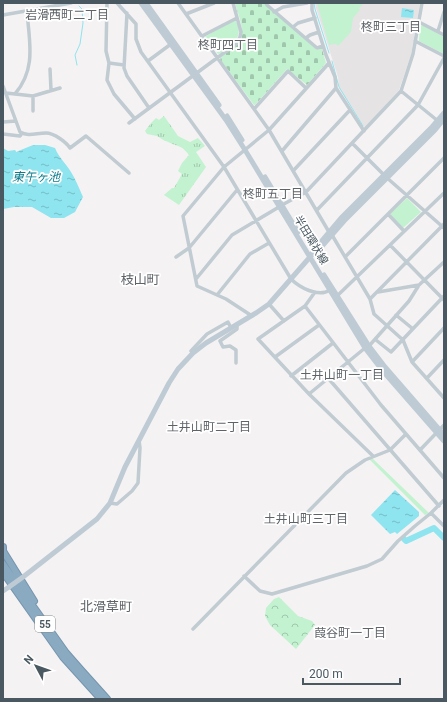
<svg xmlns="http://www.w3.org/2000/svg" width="447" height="702" font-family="Roboto,'Noto Sans JP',sans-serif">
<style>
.education{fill:#e6e3e5}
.grass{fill:url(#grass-tufts)}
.forest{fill:url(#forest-crowns)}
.cemetery{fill:url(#cemetery-stones)}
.green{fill:#c2f2d0}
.water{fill:url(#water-ripples)}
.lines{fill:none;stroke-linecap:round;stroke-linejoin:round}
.stream{stroke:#8ee4ef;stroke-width:1}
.river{stroke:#8ee4ef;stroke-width:6}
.highway-casing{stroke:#7595ae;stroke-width:8}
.street{stroke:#c0cbd2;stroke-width:3.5}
.secondary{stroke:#becbd4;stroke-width:5}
.highway{stroke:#8aaac2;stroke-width:6}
.secondary-bridge{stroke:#becbd4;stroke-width:5}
.labels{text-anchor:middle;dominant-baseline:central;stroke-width:3.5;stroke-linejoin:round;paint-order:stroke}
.shield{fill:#fff;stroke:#808a90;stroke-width:1}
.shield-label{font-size:10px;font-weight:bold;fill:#495861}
.street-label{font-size:11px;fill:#495861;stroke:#fff}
.neighbourhood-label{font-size:12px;fill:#5e6368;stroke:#fff}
.water-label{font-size:12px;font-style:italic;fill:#0a7c8c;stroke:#fff}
.quarter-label{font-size:13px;fill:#5e6368;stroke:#fff}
</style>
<defs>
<pattern id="grass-tufts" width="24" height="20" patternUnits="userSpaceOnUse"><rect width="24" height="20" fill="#c2f2d0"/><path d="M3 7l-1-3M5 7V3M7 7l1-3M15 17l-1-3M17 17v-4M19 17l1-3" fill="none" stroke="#a0c7ac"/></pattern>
<pattern id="forest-crowns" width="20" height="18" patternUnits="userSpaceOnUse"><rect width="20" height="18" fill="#c2f2d0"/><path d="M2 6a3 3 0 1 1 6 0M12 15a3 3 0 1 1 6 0" fill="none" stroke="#a0c7ac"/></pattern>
<pattern id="cemetery-stones" width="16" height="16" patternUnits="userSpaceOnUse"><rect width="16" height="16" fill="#c2f2d0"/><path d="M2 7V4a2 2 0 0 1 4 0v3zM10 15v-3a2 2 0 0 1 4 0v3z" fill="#a0c7ac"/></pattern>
<pattern id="water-ripples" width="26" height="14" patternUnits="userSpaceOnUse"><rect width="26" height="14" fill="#8ee4ef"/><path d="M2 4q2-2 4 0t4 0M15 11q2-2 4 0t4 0" fill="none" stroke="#76bcc5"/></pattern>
</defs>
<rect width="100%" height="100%" fill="#f5f2f3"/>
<path class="education" d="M315 3H420L411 55 399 90 366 127H364L339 88 338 77 316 8Z"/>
<path class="grass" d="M164 116 178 136 190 142 198 138 205 146 196 152 206 167 179 205 164 195 172 188H174L182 174 178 171 182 163 189 155C181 144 177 147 166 141H165L157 136 147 134 145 131 151 123 156 118 159 120Z"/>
<path class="forest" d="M279 597 298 616 312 621 315 625 296 649 270 625 265 616 266 608 274 599Z"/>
<path class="cemetery" d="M235 3H265L317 50 321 48 322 49 326 63 307 85 287 69 255 105H254L220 59C224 53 232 50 237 45 248 35 238 15 235 3Z"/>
<path class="green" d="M317 3H364L359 8 360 10 353 18 351 32 338 46 336 44 329 45Z
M235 20C246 34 231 50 218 54L205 37 206 36Z
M422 25 444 37V54L419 41 420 26Z
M407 198 421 212 403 228 390 214Z
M372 458 429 513 425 515 369 459Z"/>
<path class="water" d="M402 8 414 10 413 18 401 17Z
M33 145H45L55 148C59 158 65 162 71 172 76 180 79 188 83 197L75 212 64 218H51L32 207H14L3 209V148L8 151 15 150 16 152Z
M395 490 419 512V516L397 534 395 532 390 534 371 515Z"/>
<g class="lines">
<path class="stream" d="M314 3 315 9 329 53
M332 61 339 87 363 126
M77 65 75 55 80 44 83 23 82 9 79 6"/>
<path class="river" d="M404 539 406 541 434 528 444 538"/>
<g class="highway-casing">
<path id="highway" d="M3 547V551L34 601
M3 564 66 653 80 669 107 699
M3 572 63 657 101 699"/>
</g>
<path class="street" d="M107 3 106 51 109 63 107 80 114 94 135 119
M117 3 136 24V39L141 52 224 167 291 279C299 287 318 298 330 290
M178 3 269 130 329 232
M266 3 267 5 317 48 323 46
M312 3V10L326 55 335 77 336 88 364 131
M274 12 283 7 307 3
M127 13 124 68 127 76 149 108
M186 14 214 3
M3 15 71 3
M419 22 444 35
M293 27 298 23 315 18
M438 31 444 12
M202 36 237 18
M306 38 310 35 319 32
M415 41 444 56
M148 61 171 44
M109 63 124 65
M50 69 51 90
M3 86 20 132C29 137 36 133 46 133 54 133 66 142 70 148L86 136 129 173
M401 91 438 121
M6 93 33 96 60 88
M15 94C37 68 29 41 27 11
M33 96V111
M254 109 288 71 306 88
M3 122 16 121
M129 123 236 44 240 37 241 32 233 3
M3 134 20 136 22 133
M352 143 386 177 444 228
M282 151 336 88
M293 171 350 110
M282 205 306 192 401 91 413 54 422 3
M317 210 418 105 444 58
M388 214 404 231
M332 235 370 299 374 314 403 340 412 362 444 398
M390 245 444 300
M176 257 189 248 237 190
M345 257 444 158
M196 279 232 235 279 207
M315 292 305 306 258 339 309 394 373 456
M378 292 419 285
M217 295 250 254 269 243
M337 296 444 193
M370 299 444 224
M269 304 284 321
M305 306 381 405 444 478
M396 315 413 329
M252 316 226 299 197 286 183 216 224 167 269 130 329 63
M376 340 391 352 444 296
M369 346 409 301 419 285 444 262
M193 353 191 351 207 334 228 322 231 328
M275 357 319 325
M412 362 444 328
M236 363V350L230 346 223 347 220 341 237 329V325
M291 376 333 343
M328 378 439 506
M427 378 444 360
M309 394 365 348
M420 450 444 425
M110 503 117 504 132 491 138 483 140 448 139 440
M431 513 444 526
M244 576 260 591 272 594 367 566 382 559 398 541 415 526 431 513 444 500
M193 629 346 473 365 460 390 450 406 434"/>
<path class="secondary" d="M141 3 226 120 245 150 365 348 382 370 444 441
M146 3 219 105
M227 116 242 140
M265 177 298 232
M312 255 316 253 344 221 435 130 444 119
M324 275 369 346 385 367 444 435
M23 577 97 519 110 503 125 467 169 383 178 369 193 353 206 343 256 313 269 304 310 257 314 250 341 218 432 127 444 113
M3 591 9 587"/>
<use href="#highway" class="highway"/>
<path class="secondary-bridge" d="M9 587 23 577"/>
</g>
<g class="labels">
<rect class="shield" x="35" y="616" width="20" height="16" rx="3"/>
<g class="shield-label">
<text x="45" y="624">55</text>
</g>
<g class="street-label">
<text transform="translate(311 240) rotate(59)">半田環状線</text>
</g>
<g class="neighbourhood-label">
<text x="67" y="15">岩滑西町二丁目</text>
<text x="391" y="27">柊町三丁目</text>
<text x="228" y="45">柊町四丁目</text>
<text x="273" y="194">柊町五丁目</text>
<text x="342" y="375">土井山町一丁目</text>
<text x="209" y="427">土井山町二丁目</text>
<text x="306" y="519">土井山町三丁目</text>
<text x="350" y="633">葭谷町一丁目</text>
</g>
<g class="water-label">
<text x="36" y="177">東午ヶ池</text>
</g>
<g class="quarter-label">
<text x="140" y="279">枝山町</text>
<text x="106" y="606">北滑草町</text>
</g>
</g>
<rect width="447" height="702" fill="none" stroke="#495861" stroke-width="8"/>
<g transform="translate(36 666) rotate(311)" stroke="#ffffff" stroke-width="3" paint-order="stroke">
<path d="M0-3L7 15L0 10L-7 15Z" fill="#495861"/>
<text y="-6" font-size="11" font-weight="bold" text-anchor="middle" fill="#495861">N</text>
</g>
<path d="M303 678v6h97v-6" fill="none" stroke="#495861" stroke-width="2"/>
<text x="309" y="678" font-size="12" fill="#495861" stroke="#ffffff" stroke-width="3" paint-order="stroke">200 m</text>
</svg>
